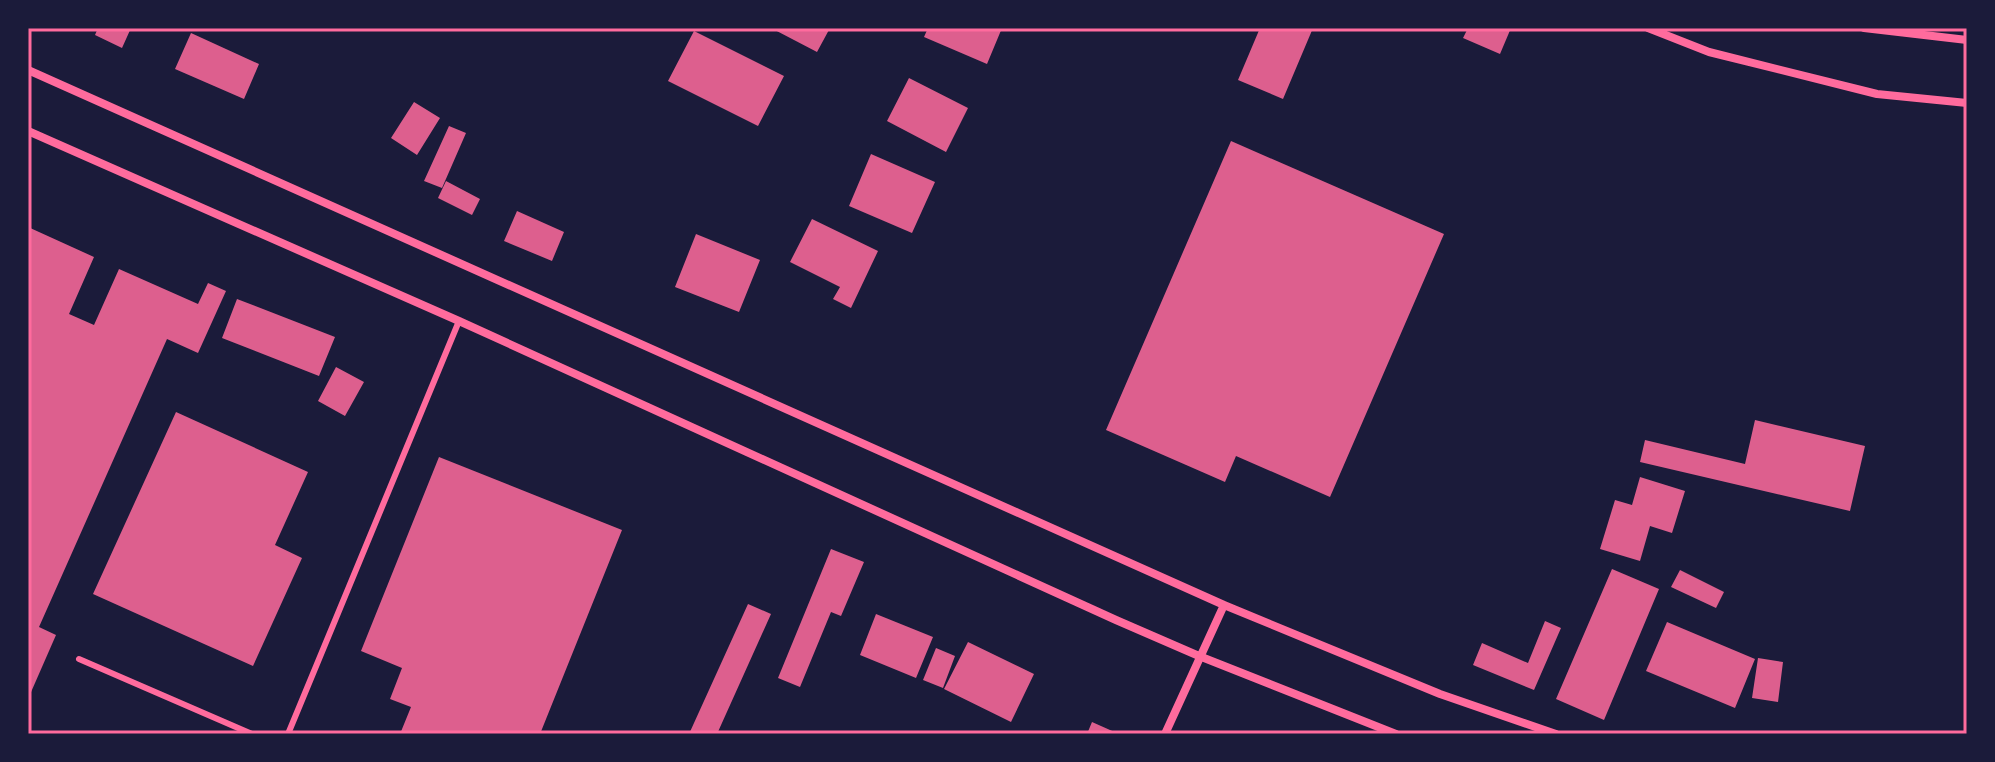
<svg xmlns="http://www.w3.org/2000/svg" width="1995" height="762" font-family="Barlow,sans-serif">
<style>
.building{fill:#dd5f8e}
.lines{fill:none;stroke-linecap:round;stroke-linejoin:round}
.service{stroke:#ff6b9d;stroke-width:6}
.minor{stroke:#ff6b9d;stroke-width:8}
.neatline{fill:none;stroke:#ff6b9d;stroke-width:3}
</style>
<rect width="100%" height="100%" fill="#1b1b3a"/>
<path class="building" d="M98 28H131L122 48 95 35Z
M771 28H830L817 52Z
M928 28H1002L987 64 924 37Z
M1260 28H1313L1283 99 1238 80Z
M1468 28H1511L1500 54 1463 38Z
M694 31 784 76 758 126 668 81Z
M191 33 259 64 244 99 175 69Z
M909 78 968 108 946 152 887 121Z
M414 102 440 118 417 155 391 138Z
M449 126 466 133 442 188 424 181Z
M1231 141 1444 234 1330 497 1236 456 1225 482 1106 430Z
M871 154 935 182 912 233 849 206Z
M446 181 480 199 472 215 438 198Z
M517 211 564 232 552 261 504 241Z
M812 219 878 251 851 308 833 299 840 287 790 262Z
M28 227 94 257 69 314 94 325 119 269 198 304 208 283 226 291 198 353 167 339 39 627 56 635 28 699Z
M696 234 760 260 739 312 675 287Z
M237 299 335 337 319 376 222 338Z
M336 367 364 382 345 416 318 401Z
M176 412 308 472 275 545 302 558 253 666 93 594Z
M1755 420 1865 446 1850 511 1640 462 1645 440 1745 464Z
M439 457 622 530 540 734H400L411 707 390 699 402 668 361 651Z
M1640 477 1685 491 1672 533 1650 526 1640 561 1600 549 1615 500 1632 505Z
M831 549 864 562 841 616 831 612 800 687 778 678Z
M1612 569 1659 589 1604 720 1556 699Z
M1680 570 1724 592 1716 608 1671 587Z
M748 604 771 614 717 734H689Z
M876 614 933 637 916 678 860 655Z
M1545 621 1561 628 1534 690 1473 665 1482 643 1528 663Z
M1667 622 1755 659 1735 708 1646 671Z
M968 642 1034 674 1011 722 944 689Z
M936 648 955 656 943 688 923 680Z
M1758 658 1783 662 1778 702 1752 698Z
M1092 722 1119 734H1087Z"/>
<g class="lines">
<path class="service" d="M79 659 252 734
M288 734 459 321"/>
<path class="minor" d="M1648 28 1709 52 1877 94 1967 103
M1864 28 1967 40
M28 70 1224 605 1440 694 1556 734
M28 131 459 321 1116 620 1199 656 1396 734
M1165 734 1224 605"/>
</g>
<rect width="1995" height="762" fill="none" stroke="#1b1b3a" stroke-width="60"/>
<rect x="30" y="30" width="1935" height="702" class="neatline"/>
</svg>
